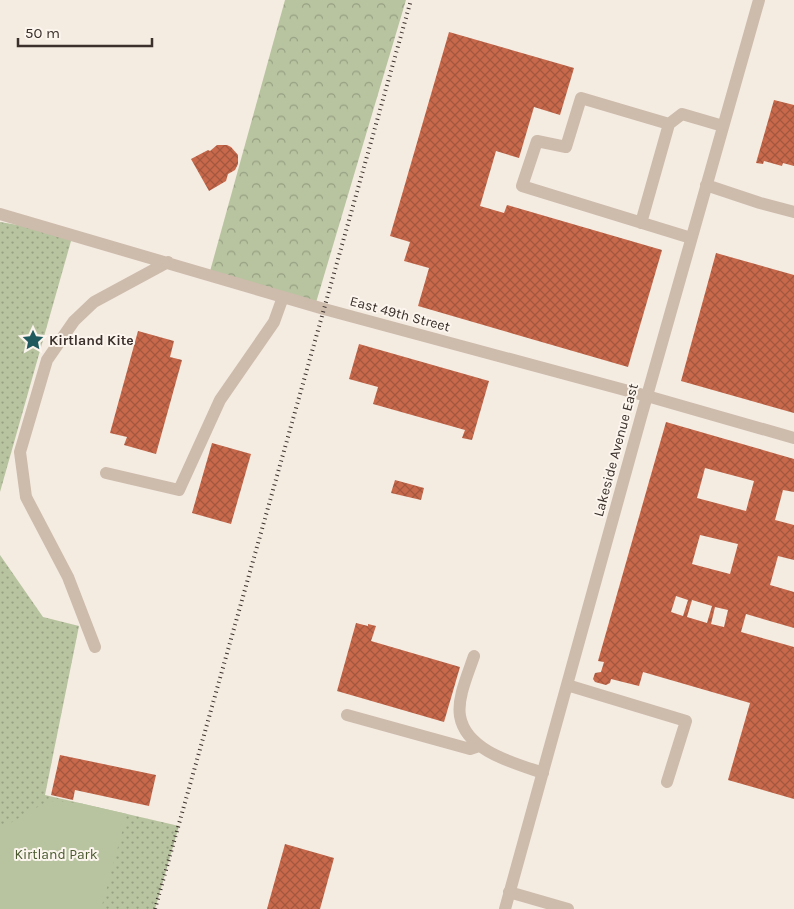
<svg xmlns="http://www.w3.org/2000/svg" width="794" height="909" font-family="Karla,sans-serif">
<style>
.forest{fill:url(#forest-crowns)}
.park{fill:url(#park-dots)}
.pitch{fill:#b8c4a0}
.building{fill:url(#building-cross-hatch);fill-rule:evenodd}
.lines{fill:none;stroke-linecap:round;stroke-linejoin:round}
.minor{stroke:#cdbbac;stroke-width:12}
.rail{stroke:#3b302b;stroke-width:4;stroke-dasharray:1 4;stroke-linecap:butt}
.labels{text-anchor:middle;dominant-baseline:central;stroke-width:4;stroke-linejoin:round;paint-order:stroke}
.street-label{font-size:14px;fill:#3b302b;stroke:#fbf5ee}
.poi-label{font-size:14px;font-weight:bold;fill:#3b302b;stroke:#fbf5ee;text-anchor:start}
.park-label{font-size:14px;fill:#4a5a2e;stroke:#fbf5ee}
</style>
<defs>
<pattern id="forest-crowns" width="20" height="18" patternUnits="userSpaceOnUse" patternTransform="scale(1.25)"><rect width="20" height="18" fill="#b8c4a0"/><path d="M2 6a3 3 0 1 1 6 0M12 15a3 3 0 1 1 6 0" fill="none" stroke="#97a083"/></pattern>
<pattern id="park-dots" width="8" height="8" patternUnits="userSpaceOnUse" patternTransform="scale(1.25)"><rect width="8" height="8" fill="#b8c4a0"/><path d="M2 2h.1M6 6h.1" fill="none" stroke="#97a083" stroke-width="1.8" stroke-linecap="round"/></pattern>
<pattern id="building-cross-hatch" width="8" height="8" patternUnits="userSpaceOnUse" patternTransform="scale(1.25)"><rect width="8" height="8" fill="#c8694b"/><path d="M0 0l8 8M0 8l8-8" fill="none" stroke="#a4573f"/></pattern>
</defs>
<rect width="100%" height="100%" fill="#f4ebe1"/>
<path class="forest" d="M285 0H406L315 306 209 275Z"/>
<path class="park" d="M0 222 73 234 0 492Z
M0 555 43 617 79 626 45 795 179 826 155 909H0Z"/>
<path class="pitch" d="M48 801 79 803 127 814 101 909H0V829Z"/>
<path class="building" d="M449 32 574 68 560 115 534 107 519 158 496 151 480 206 504 213 507 205 662 250 628 367 418 306 429 268 404 261 410 242 390 236Z
M774 100 794 105V166L783 163 782 166 764 161 763 164 756 163Z
M217 145H227L231 147 238 155V164L235 170 228 174 226 181 209 191 191 159 208 150 210 151Z
M716 253 794 275V413L681 381Z
M138 331 174 341 170 357 182 360 156 454 124 445 127 437 110 433Z
M359 344 489 381 472 440 462 438 465 430 373 404 378 387 349 379Z
M666 422 794 459V492L783 490 775 520 794 525V560L778 556 770 585 794 592V628L746 614 741 632 794 647V799L728 780 750 703 643 672 639 686 611 679 610 683 606 685 595 682 593 679 595 673 601 672 604 662 598 661ZM705 468 754 481 746 511 697 498ZM700 535 738 544 730 574 692 564ZM676 596 688 600 683 616 671 612ZM692 600 712 606 707 623 687 617ZM715 607 728 610 724 627 711 624Z
M212 443 251 454 231 524 192 513Z
M395 480 424 488 421 500 391 493Z
M356 623 368 626V624L376 626 371 641 460 667 444 722 337 691Z
M60 755 156 775 149 806 75 790 73 800 51 795Z
M285 844 334 858 320 909H267Z"/>
<g class="lines">
<path class="minor" d="M706 185 760 203 794 212
M0 214 324 309 647 396 794 438
M641 223 669 124
M691 238 522 186 537 141 566 147 581 98 669 124 682 114 723 126
M106 473 179 490 220 400 274 322 283 297
M95 647 68 577 26 497 20 452 47 360 74 321 94 302 168 262
M474 656C468 674 457 698 460 716 466 751 514 763 543 773
M567 685 686 721 667 782
M347 715 470 749 479 746
M509 892 568 909
M505 909 641 417 759 0"/>
<path class="rail" d="M155 909 411 0"/>
</g>
<defs>
<g id="sight-bare" transform="scale(1.725)"><path d="M0-6L1.8-2.2L6-1.7L2.9 1.2L3.7 5.4L0 3.3L-3.7 5.4L-2.9 1.2L-6-1.7L-1.8-2.2Z" fill="#1f5a5e" stroke="#fbf5ee" stroke-width="2.5" paint-order="stroke"/></g>
</defs>
<g fill-rule="evenodd">
<use href="#sight-bare" x="33" y="340"/>
</g>
<g class="labels">
<g class="street-label">
<text transform="translate(400 314) rotate(15)">East 49th Street</text>
<text transform="translate(616 450) rotate(-75)">Lakeside Avenue East</text>
</g>
<g class="poi-label">
<text x="49" y="340">Kirtland Kite</text>
</g>
<g class="park-label">
<text x="56" y="854">Kirtland Park</text>
</g>
</g>
<path d="M18 38v8h134v-8" fill="none" stroke="#3b302b" stroke-width="2.5"/>
<text x="25" y="38" font-size="15" fill="#3b302b" stroke="#fbf5ee" stroke-width="4" paint-order="stroke">50 m</text>
</svg>
